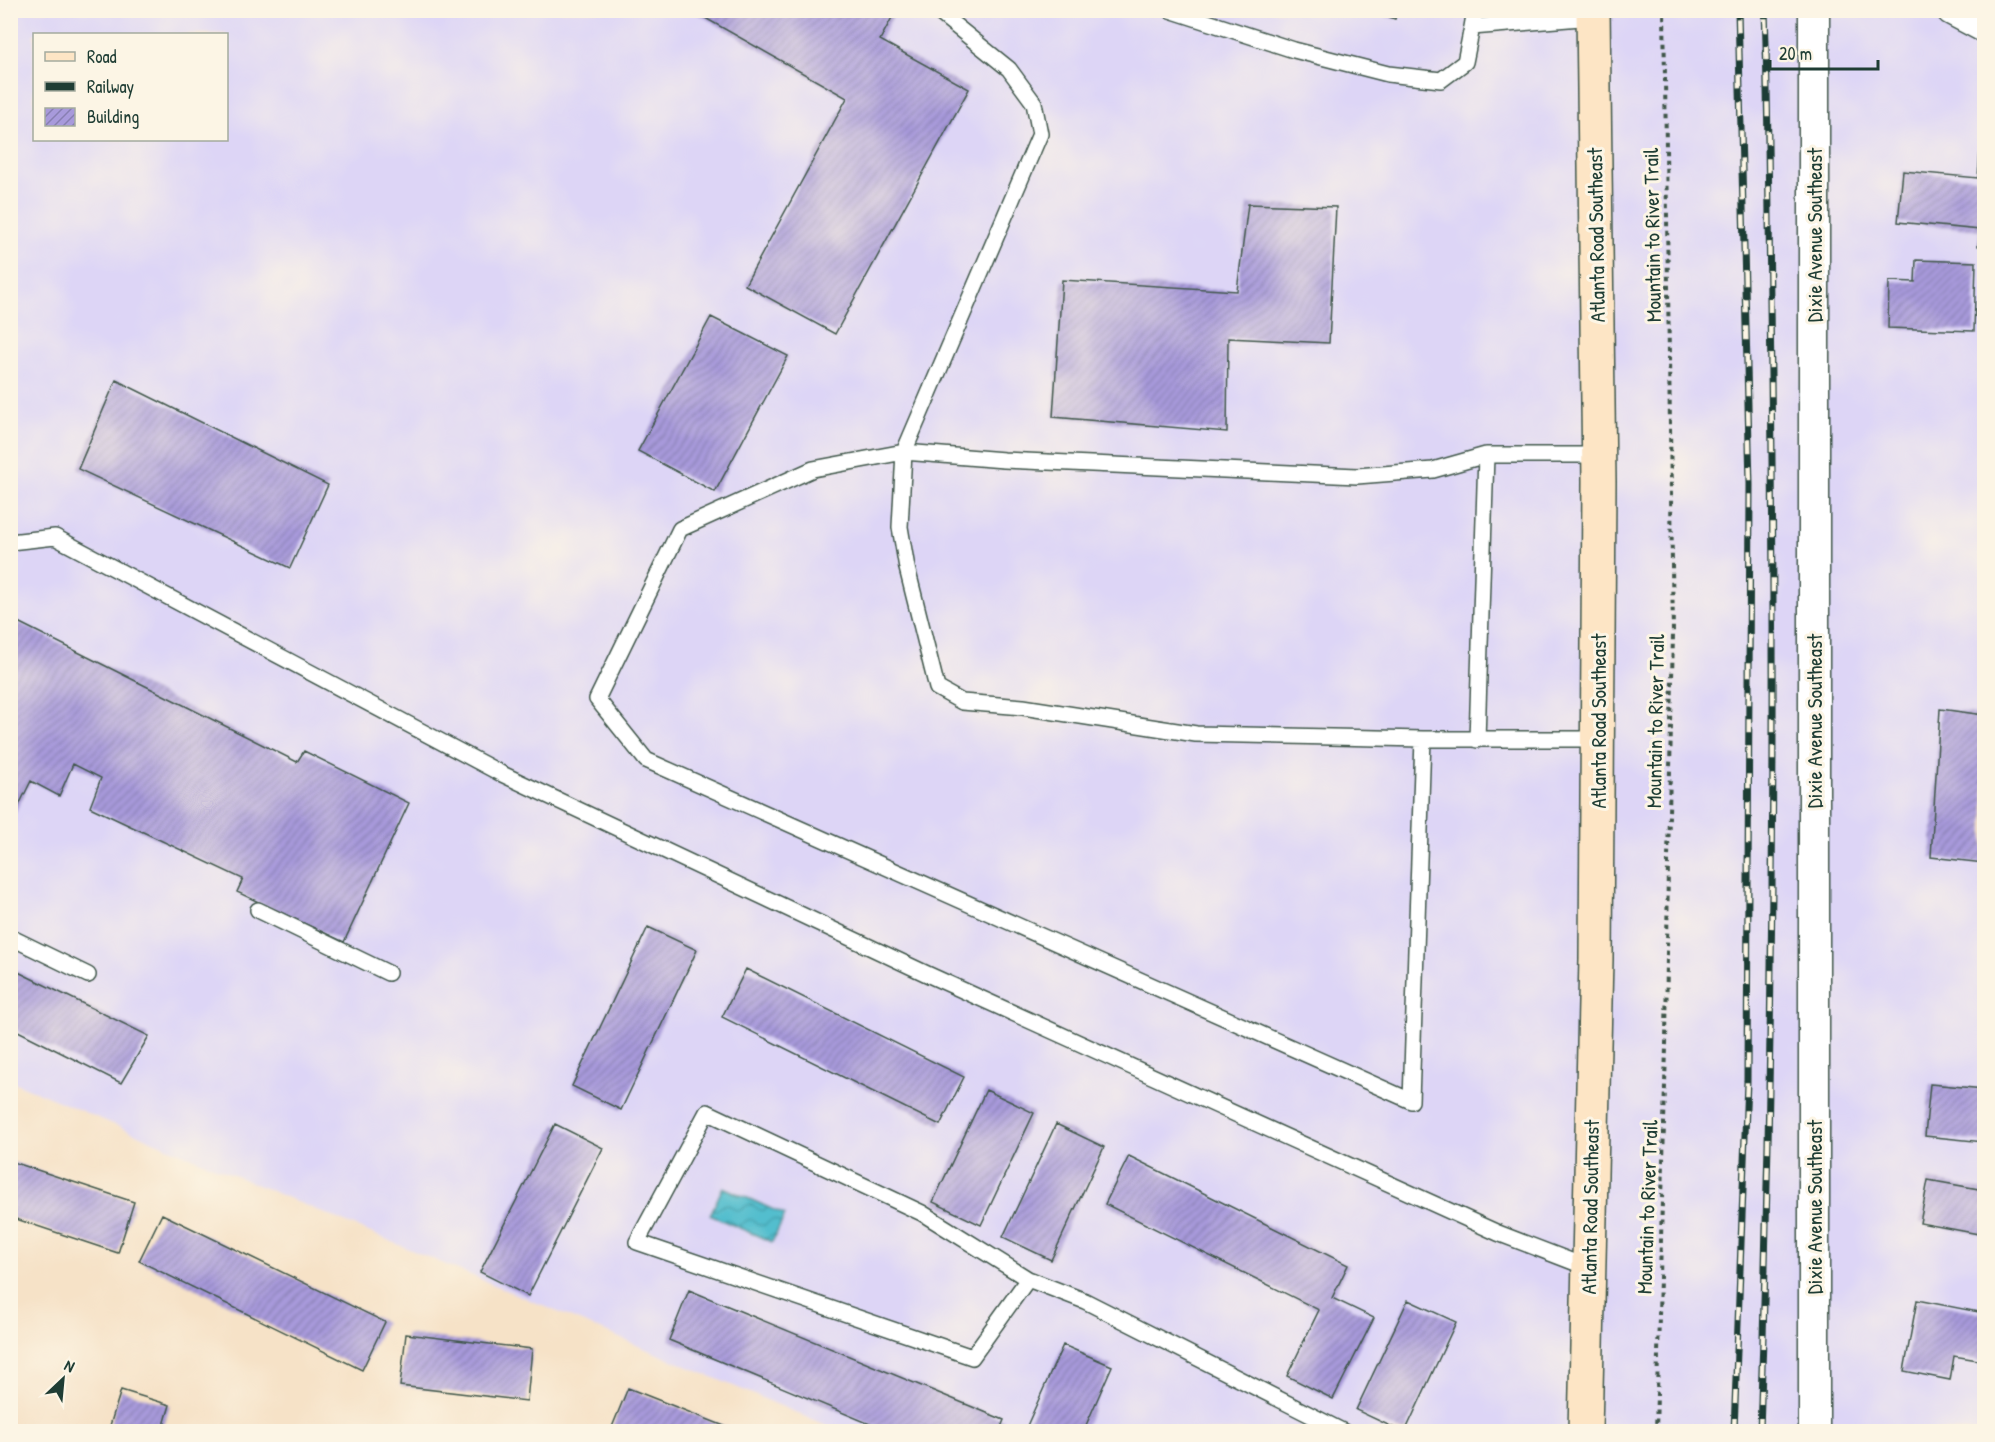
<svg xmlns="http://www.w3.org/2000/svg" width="1995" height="1442" font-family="'Patrick Hand',sans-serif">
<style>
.built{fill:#ddd5f6;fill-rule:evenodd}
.water{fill:url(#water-waves);stroke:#397e81;stroke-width:1.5}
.building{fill:url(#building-hatch)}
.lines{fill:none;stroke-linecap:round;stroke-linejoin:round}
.service-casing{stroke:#3f564a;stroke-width:18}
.minor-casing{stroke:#3f564a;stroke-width:33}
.secondary-casing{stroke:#3f564a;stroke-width:36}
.path{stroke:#3f564a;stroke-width:4;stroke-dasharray:4.5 4.5;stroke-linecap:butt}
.service{stroke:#fff;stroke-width:15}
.minor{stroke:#fff;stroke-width:30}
.secondary{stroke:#fde5c5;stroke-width:33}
.rail-casing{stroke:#1f3d34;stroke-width:7}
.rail{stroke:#fcf5e5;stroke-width:4.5;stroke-dasharray:14;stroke-linecap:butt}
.labels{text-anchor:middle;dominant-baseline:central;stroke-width:6;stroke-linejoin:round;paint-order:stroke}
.street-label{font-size:21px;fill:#1f3d34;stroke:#fcf5e5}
</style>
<defs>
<pattern id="water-waves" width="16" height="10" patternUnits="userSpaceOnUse" patternTransform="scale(1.5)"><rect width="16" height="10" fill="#53bece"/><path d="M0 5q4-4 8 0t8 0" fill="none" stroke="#449ca8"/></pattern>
<pattern id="building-hatch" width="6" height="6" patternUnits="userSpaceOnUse" patternTransform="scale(1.5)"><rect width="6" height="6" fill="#a89adb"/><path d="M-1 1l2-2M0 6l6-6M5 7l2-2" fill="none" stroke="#887fb2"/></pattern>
</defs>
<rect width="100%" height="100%" fill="#fcf5e5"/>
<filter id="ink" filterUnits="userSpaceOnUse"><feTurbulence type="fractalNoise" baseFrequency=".0167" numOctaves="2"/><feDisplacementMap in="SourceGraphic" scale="12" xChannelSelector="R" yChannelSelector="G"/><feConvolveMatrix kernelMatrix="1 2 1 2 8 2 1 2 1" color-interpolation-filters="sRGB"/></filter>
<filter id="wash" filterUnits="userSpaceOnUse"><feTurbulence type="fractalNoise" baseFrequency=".008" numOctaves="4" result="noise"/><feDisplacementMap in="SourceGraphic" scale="24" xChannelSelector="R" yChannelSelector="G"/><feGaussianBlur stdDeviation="1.35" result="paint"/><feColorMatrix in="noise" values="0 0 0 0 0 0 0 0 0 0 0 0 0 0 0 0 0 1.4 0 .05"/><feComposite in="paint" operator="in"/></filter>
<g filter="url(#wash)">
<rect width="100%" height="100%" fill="#f6e2c7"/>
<path class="built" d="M10 11H1984V1431H840L11 1081ZM34 34H226V140H34Z"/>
<path class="water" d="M723 1187 785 1215 772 1242 710 1215Z"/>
<g id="blocks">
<path class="building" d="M691 10H896L880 40 969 89 835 334 745 285 847 98Z
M1366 10H1398L1395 19Z
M1980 149H1984V247L1978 246 1980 230 1898 222 1903 171 1978 178Z
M1248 204 1336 207 1329 343 1228 338 1227 432 1053 417 1062 280 1237 291Z
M1916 260 1976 262 1974 331 1888 328 1889 281 1915 282Z
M711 317 788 356 715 492 638 451Z
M116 380 328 485 290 568 78 469Z
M10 618 297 762 304 751 409 803 344 942 237 892 243 879 90 807 101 778 73 764 59 796 31 781 13 817 10 816Z
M1940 709 1984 715V863L1931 857Z
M648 927 697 950 621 1110 572 1086Z
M10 968 149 1036 121 1083 10 1027Z
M746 969 964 1077 940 1125 722 1017Z
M1930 1084 1984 1089V1142L1925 1136Z
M986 1090 1034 1113 981 1225 933 1202Z
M555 1124 603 1148 528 1296 480 1272Z
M1056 1124 1104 1147 1051 1260 1003 1237Z
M1129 1156 1348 1265 1332 1298 1374 1318 1333 1399 1287 1376 1319 1310 1105 1204Z
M10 1161 134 1202 118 1253 10 1217Z
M1928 1180 1984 1190V1235L1920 1223Z
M162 1214 385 1322 362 1370 139 1261Z
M689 1290 1004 1420 999 1432H889L669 1340Z
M1408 1300 1456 1322 1405 1432H1403L1356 1410Z
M1917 1300 1984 1313V1361L1954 1356 1950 1380 1904 1371Z
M406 1334 532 1349 527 1401 400 1386Z
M1063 1345 1112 1366 1083 1432H1035L1026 1428Z
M628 1388 737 1431V1432H610Z
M121 1390 170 1405 162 1432H108Z"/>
</g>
</g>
<g filter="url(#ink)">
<use href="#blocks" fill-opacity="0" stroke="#3f564a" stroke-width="1.5"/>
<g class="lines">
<g class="service-casing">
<path id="service" d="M936 10 1009 69 1034 103 1040 134 904 452 900 527 907 568 937 688 962 702 1023 707 1196 734 1423 739
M1170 10 1294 50 1388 74 1441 80 1465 62 1472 27
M1475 10 1472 27 1593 17
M1486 455 1433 470 1357 476 1004 460 904 452 813 469 680 529 597 699 646 760 1411 1101 1423 739H1598
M10 542 55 537 500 773 927 974 1498 1233 1589 1268
M1477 740 1486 455H1599
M258 910 388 973
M10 937 88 975
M1028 1279 972 1357 637 1242 707 1112 922 1213 1028 1279 1085 1301 1344 1432"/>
</g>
<g class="minor-casing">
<path id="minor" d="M1952 10 1984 27
M1814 1432V10"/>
</g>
<g class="secondary-casing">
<path id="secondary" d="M1585 1432 1596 959 1599 481 1593 10"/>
</g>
<path class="path" d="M1656 1432 1666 1046 1668 859 1673 634 1664 10"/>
<use href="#service" class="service"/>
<use href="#minor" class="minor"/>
<use href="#secondary" class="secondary"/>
<g class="rail-casing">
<path id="rail" d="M1734 1432 1747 1081 1750 484 1738 10
M1760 1432C1772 1079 1776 727 1771 375 1769 253 1769 132 1765 10"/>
</g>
<use href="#rail" class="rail"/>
</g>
</g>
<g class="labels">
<g class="street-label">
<text transform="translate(1596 235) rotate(-91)">Atlanta Road Southeast</text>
<text transform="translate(1652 235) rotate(-91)">Mountain to River Trail</text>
<text transform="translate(1814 235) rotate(-90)">Dixie Avenue Southeast</text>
<text transform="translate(1598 721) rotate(-90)">Atlanta Road Southeast</text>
<text transform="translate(1655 721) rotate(-89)">Mountain to River Trail</text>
<text transform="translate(1814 721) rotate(-90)">Dixie Avenue Southeast</text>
<text transform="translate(1590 1207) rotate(-89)">Atlanta Road Southeast</text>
<text transform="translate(1647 1207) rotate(-88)">Mountain to River Trail</text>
<text transform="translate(1814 1207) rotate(-90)">Dixie Avenue Southeast</text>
</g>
</g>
<rect width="1995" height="1442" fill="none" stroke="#fcf5e5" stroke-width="36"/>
<rect x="33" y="33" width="195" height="108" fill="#fcf5e5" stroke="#a4ab9e" stroke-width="1.5"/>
<rect x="45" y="52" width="30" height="9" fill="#fde5c5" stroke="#a4ab9e" stroke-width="1.5"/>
<text x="87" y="63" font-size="18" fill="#1f3d34">Road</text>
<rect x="45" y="82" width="30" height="9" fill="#1f3d34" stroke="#a4ab9e" stroke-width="1.5"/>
<text x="87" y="93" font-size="18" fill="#1f3d34">Railway</text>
<rect x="45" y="108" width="30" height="18" fill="url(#building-hatch)" stroke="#a4ab9e" stroke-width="1.5"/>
<text x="87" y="123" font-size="18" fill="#1f3d34">Building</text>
<g transform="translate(63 1379) rotate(26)" stroke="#fcf5e5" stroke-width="4.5" paint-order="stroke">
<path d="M0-4.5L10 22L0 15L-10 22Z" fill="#1f3d34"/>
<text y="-9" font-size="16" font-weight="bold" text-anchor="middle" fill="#1f3d34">N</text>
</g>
<path d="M1770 60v9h108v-9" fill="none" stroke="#1f3d34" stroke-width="3"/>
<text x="1779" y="60" font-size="18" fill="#1f3d34" stroke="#fcf5e5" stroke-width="4.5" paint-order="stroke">20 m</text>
</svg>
